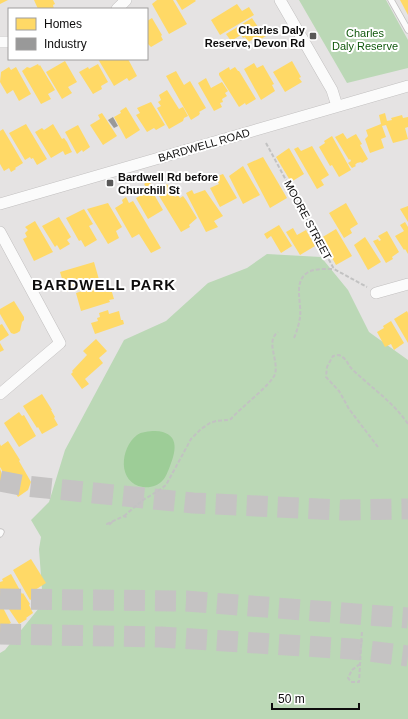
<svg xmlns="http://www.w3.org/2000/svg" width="408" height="719" font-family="Arial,sans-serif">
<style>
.green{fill:#bbd8b6}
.water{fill:#9dcd97}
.homes{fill:#ffd966}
.industry{fill:#999}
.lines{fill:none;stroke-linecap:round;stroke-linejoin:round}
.motorway-tunnel{stroke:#c5c3c3;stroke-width:21;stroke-dasharray:21 10;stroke-linecap:butt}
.service-casing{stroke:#c1bfbf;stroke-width:7}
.minor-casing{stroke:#c1bfbf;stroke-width:12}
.path{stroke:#c2c2c2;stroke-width:2;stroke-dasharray:4 2;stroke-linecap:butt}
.service{stroke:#fbfbfb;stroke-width:5.5}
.minor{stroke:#fbfbfb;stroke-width:11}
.poi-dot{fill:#595858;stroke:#fff;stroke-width:1.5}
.labels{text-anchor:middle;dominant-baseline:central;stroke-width:4;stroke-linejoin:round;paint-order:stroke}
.poi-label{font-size:11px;font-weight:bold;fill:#0e0d0d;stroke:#fff;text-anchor:end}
.park-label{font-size:11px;fill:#10580b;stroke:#fff}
.street-label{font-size:11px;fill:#0e0d0d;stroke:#fff}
.district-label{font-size:15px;font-weight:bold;letter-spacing:1px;fill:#0e0d0d;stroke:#fff}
</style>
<rect width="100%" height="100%" fill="#e5e3e3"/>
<path class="green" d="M299 0H386L408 40V68L347 83Z
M267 254 321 257 348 290 369 332 408 360V719H0V653L5 650 43 603 39 549 41 537 31 520 49 502 65 450 124 340 166 321 208 283 247 268Z"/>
<path class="water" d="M155 431C179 432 177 449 170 466 168 471 166 477 163 480 158 486 150 488 143 487 117 483 120 448 137 435 141 432 149 431 155 431Z"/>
<path class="homes" d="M0 0H8L0 4Z
M34 0H53L55 4 53 5 54 9H38Z
M157 0H173L187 24 169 34 152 4Z
M176 0H195L196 1 182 10Z
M400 0H408V15Z
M237 4 242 11 249 7 254 15 220 35 211 20Z
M152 18 162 35 161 36 163 40 151 47 147 43V21Z
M252 18 258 27 260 26 266 36 258 41 256 38 248 42 245 37 243 38 241 35 231 41 226 34Z
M98 59H128L137 76 129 81 127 78 114 86Z
M65 61 77 82 68 87 72 93 62 99 46 72Z
M292 61 301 77 299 78 302 82 285 92 273 72Z
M254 63 257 68 263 65 274 84 272 85 275 91 261 100 244 69Z
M38 64 39 66 40 65 55 90 48 94 51 99 41 104 22 71 27 67 30 68Z
M98 64 108 82 101 86 102 89 93 94 79 72 88 67 89 69Z
M9 67 11 70 16 67 31 94 19 101 13 90 7 94 0 82 1 72Z
M229 67 230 70 235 67 238 71H239L256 99 246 105 245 103 239 107 219 75V73Z
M176 71 184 85 190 81 206 108 199 112 200 113 199 115 191 120 166 76Z
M206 78 211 88 222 82 228 91 225 93 227 96 222 99 223 102 220 103 222 107 214 111 198 83Z
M167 90 179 109 183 107 188 116 184 118 183 121 169 129 157 108 161 106 158 102 161 100 159 95Z
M151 102 165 125 156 130 154 128 147 132 136 115 140 113 137 108Z
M126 107 140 130 126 139 114 117 121 113 120 111Z
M102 113 117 136 103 145 90 125 100 119 98 115Z
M385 113 387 121 392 120 391 118 402 115 403 118 408 117V127L405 128 408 139 393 143 386 125 382 126 386 137 381 139 384 148 370 153 365 139 368 136 366 130 381 124 379 115Z
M26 124 47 159 37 165 33 158 31 159 30 157 25 160 9 133Z
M53 124 62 139 64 138 67 142 72 152 65 155 63 151 51 158 35 132 42 128 44 130Z
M78 125 90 147 83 152 82 150 77 154 65 132Z
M3 129 23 163 15 168 16 169 11 172 9 168 4 171 0 164V131Z
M343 133 347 139 356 134 362 144 360 145 368 159 362 163 361 162 357 163 355 165 356 166 352 168 348 163 351 161 350 159 349 160 335 137Z
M332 136 351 170 339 177 332 165 330 166 319 147 325 143 324 141Z
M312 146 329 175 321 180 324 185 317 189 294 149 298 147 301 151Z
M289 148 304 174 291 182 276 157Z
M263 157 287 198 270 208 247 164Z
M243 166 260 195 243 204 229 176Z
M223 174 237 198 220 207 210 188 219 184 215 177Z
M149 181 154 190 152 191 163 210 148 219 136 198 149 191 144 184Z
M167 184 175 197 178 195 180 198 183 196 186 200 197 218 189 225 190 227 181 232 156 191Z
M192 190 194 194 205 190 223 216 214 221 218 227 206 232 186 193Z
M126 197 129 203 133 201 161 248 151 253 139 234 132 238 115 208 123 203 122 200Z
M108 203 122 227 116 231 119 238 108 244 87 209Z
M346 203 358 224 350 229 352 233 344 238 329 213Z
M408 206V222L400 209Z
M84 209 93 224 89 226 97 240 85 247 81 240 79 241 66 218Z
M59 217 71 237 67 240 70 244 60 250 57 245 55 247 42 226Z
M35 221 53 252 34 261 23 239 27 237 25 233 28 230 25 227Z
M405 222 408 227V254L405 249 404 250 395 236 404 231 400 225Z
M279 225 292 246 281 253 271 236 267 239 264 234Z
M293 228 297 235 306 230 315 246 300 255 286 232Z
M336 229 352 256 336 265 321 238Z
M387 231 399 252 392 257 393 259 386 263 373 241 378 239 379 241 381 240 378 236Z
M365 237 381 262 368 270 354 245Z
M94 262 100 283 66 292 60 272Z
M109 282 114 299 109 300 110 302 81 311 76 293Z
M14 301 24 317V320L22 322 20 331 17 333 14 334 11 333 0 314V309Z
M108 310 109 314 119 311 121 320H123L124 324 95 334 91 323 98 321 97 318 100 317 99 313Z
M407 311 408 313V343L394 319Z
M391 321 404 343 394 350 391 344 385 347 377 332 384 328 383 326Z
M2 324 9 335 0 341V325Z
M96 339 107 351 99 358 103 363 85 379 89 384 82 389 71 374 73 372 72 371 87 355 83 351Z
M0 343 4 350 0 352Z
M42 394 52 410H51L55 417 54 418 58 425 42 434 38 427 37 428 23 406Z
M19 412 22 416 24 415 36 436 19 447 4 423Z
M8 441 20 460 19 461 31 482 28 490 18 497 0 467V444L1 446Z
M0 469 4 479 0 482Z
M31 559 46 583 35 590 38 595 30 600 13 570Z
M11 574 22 594 23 593 30 604 29 605 33 613 26 618 27 619 19 624 0 596V582L3 581 2 579Z
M1 604 11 623 2 628 5 633 0 636V605Z"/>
<path class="industry" d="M113 117 118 126 114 128 108 120Z"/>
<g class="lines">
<path class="motorway-tunnel" d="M0 481 26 486 193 503 342 510 408 509
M0 599 186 601 408 618
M0 634 161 637 352 649 408 656"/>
<g class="service-casing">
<path id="service" d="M391 0 408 30
M0 534 1 532"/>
</g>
<g class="minor-casing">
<path id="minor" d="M280 0 332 90 337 106
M117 9 126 0
M0 42H9
M0 204 408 86
M0 232 60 343 0 394
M376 293 408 284"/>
</g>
<path class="path" d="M266 143 334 269 367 287
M294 338C297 331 299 324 300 317 302 304 293 282 307 273 314 268 326 269 334 269
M378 447 349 409 339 391 326 377 327 367 333 356 339 355C348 359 347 365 354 371 373 389 393 402 408 424
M124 516 143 500 158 491 166 485 191 439 201 429 210 423 216 421 228 420 231 419C240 408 271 385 275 374 279 360 265 341 278 332
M112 522 109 525 107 524 124 516 128 518
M360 664 352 670 348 678 351 682H359L362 631"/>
<use href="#service" class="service"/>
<use href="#minor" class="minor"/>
</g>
<g class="poi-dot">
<rect x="309" y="32" width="8" height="8" rx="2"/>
<rect x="106" y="179" width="8" height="8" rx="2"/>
</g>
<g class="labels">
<g class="poi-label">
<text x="305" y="30">Charles Daly<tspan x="305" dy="13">Reserve, Devon Rd</tspan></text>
<text x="118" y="177" text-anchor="start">Bardwell Rd before<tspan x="118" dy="13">Churchill St</tspan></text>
</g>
<g class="park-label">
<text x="365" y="33">Charles<tspan x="365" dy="13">Daly Reserve</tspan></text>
</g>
<g class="street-label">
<text transform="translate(204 145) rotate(-16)">BARDWELL ROAD</text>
<text transform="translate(308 220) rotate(62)">MOORE STREET</text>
</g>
<g class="district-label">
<text x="104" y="284">BARDWELL PARK</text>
</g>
</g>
<rect x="8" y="8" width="140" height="52" fill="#ffffff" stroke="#9f9e9e"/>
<rect x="16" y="18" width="20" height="12" fill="#ffd966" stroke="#9f9e9e"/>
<text x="44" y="28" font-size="12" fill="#0e0d0d">Homes</text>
<rect x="16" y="38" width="20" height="12" fill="#999999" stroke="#9f9e9e"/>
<text x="44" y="48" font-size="12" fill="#0e0d0d">Industry</text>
<path d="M272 703v6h87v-6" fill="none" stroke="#0e0d0d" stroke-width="2"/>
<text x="278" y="703" font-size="12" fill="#0e0d0d" stroke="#ffffff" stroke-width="3" paint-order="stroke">50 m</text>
</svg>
